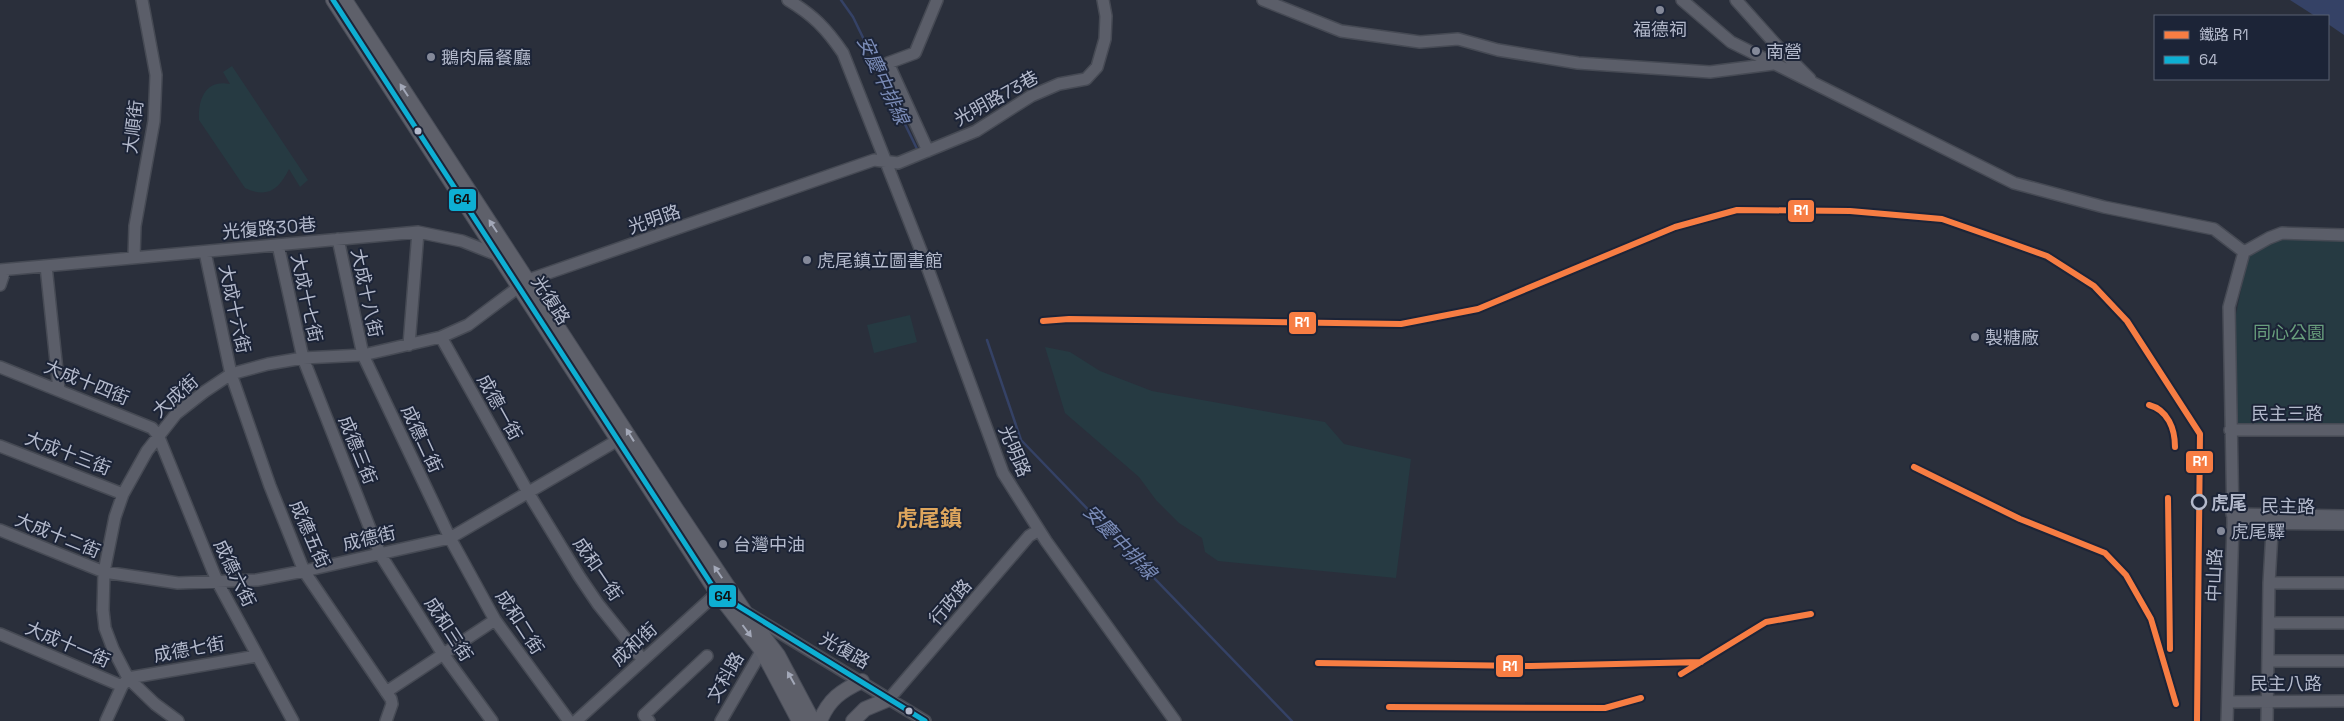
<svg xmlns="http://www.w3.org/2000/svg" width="2344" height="721" font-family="'Space Grotesk','Noto Sans TC',sans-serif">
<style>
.green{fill:#263a42}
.water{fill:#354266}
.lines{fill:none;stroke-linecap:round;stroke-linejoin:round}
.stream{stroke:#354266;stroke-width:2.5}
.minor-casing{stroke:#464a54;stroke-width:14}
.major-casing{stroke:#484c57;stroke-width:16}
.minor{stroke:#5b5e69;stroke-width:11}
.major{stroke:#5e606a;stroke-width:14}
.bus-1-casing{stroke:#1c2437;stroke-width:9}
.bus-1{stroke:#0dafd3;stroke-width:5}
.rail-1-casing{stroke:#1c2437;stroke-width:10}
.rail-1{stroke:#f77d43;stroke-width:6}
.oneway{fill:#a3a8b8}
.poi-dot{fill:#848999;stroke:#1c2437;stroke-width:2}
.bus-dot{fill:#b4bacc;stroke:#1c2437;stroke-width:2}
.stop-dot{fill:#1c2437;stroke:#b4bacc;stroke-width:2.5}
.labels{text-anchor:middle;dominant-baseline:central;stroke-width:4;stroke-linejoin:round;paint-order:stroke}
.poi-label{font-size:18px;fill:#b4bacc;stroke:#1c2437;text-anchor:start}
.street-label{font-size:18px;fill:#b4bacc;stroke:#1c2437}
.park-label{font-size:18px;fill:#699f7d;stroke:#1c2437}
.stop-label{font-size:18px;font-weight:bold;fill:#b4bacc;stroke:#1c2437;text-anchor:start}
.water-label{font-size:19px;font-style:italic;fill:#7a8bb6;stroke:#1c2437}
.district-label{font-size:22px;font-weight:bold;fill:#dea65d;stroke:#1c2437}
.line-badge{stroke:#1c2437;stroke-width:2}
.badge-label{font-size:14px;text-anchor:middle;font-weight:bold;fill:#fff}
.pale-badge-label{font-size:14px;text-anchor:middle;font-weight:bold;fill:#111}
</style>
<rect width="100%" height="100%" fill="#2a2f3b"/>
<path class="green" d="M232 66 308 180 300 187 289 169C279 189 268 199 245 188L199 120C198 100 205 79 230 84L223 72Z
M2282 237 2344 240V426L2236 427 2235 319 2248 256Z
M910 315 917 342 874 353 867 325Z
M1045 347 1070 352 1100 371 1152 391 1325 422 1344 444 1411 459 1396 578 1218 561 1205 552 1202 538 1179 523 1156 500 1139 477 1065 413Z"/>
<path class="water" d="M2290 0H2344V35L2328 24V16H2315Z"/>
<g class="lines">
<path class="stream" d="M841 0 853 17 918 151
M987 340 1021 440 1292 721"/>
<g class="minor-casing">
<path id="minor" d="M788 0C813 15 826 28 843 53L925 261 1003 473 1046 541 1175 721
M1263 0 1341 31 1420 42 1458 39 1498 50 1578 63 1710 72 1773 64
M1682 0 1731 42 2014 183 2104 207 2214 229 2244 252
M1736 0 1779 48 1810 79
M928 151 888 63 915 53 937 0
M338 239 363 355 450 538 495 620 569 721
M278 245 303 358 380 554 443 654 492 721
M205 252 231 374 270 486 304 571 391 699 392 704 386 721
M2244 252 2269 238 2282 233 2344 235
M134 257 135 226 154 121 155 100 156 75 142 0
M46 266 59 390
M0 270 418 232 462 241 500 256
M0 285 5 270
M441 337 529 494 579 576 598 604 643 660
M409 345 418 232
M0 367 152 428 158 435 217 581 293 721
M2230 430H2344
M0 446 123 494
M2232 514 2344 516
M2233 523 2344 524
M0 530 104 572 178 583 257 580 304 571 450 538 618 440
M2269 583H2344
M749 614 925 721
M2270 623H2344
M0 634 122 686
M2269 661H2344
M386 692 495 620
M889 699 1029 536 1039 530
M2228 702 2344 701
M106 721 122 686 128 678 257 656
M178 721 155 704 128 678 113 649 105 628 103 610 104 572 115 517 123 494 147 451 176 414 204 392 231 374 268 364 303 358 363 355 441 337 468 325 528 280 874 160 898 163 976 131 1031 96 1059 84 1086 79 1097 67 1105 39 1106 16 1103 0
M576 721 717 593 723 597
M649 721 644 715 707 656
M721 721 765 645
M2227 721 2233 523 2229 307 2244 252
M2267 721 2269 583 2273 515"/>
</g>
<g class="major-casing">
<path id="major" d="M333 0 717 593 762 651 799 721
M345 0 677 510 745 612 778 655 813 721
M820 721C829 699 841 691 862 681
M853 721 865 709 889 699"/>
</g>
<use href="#minor" class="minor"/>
<use href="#major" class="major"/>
<g class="bus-1-casing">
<path id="bus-1" d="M333 0 717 593 925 721"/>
</g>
<use href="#bus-1" class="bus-1"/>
<g class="rail-1-casing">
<path id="rail-1" d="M1043 321 1069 319 1401 324 1478 309 1675 227 1737 210 1850 211 1942 219 2005 241 2047 256 2094 286 2127 321 2200 434 2197 721
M2149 405C2168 410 2175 429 2175 447
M1914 467 2020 519 2105 553 2126 575 2151 619 2176 704
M2168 498 2170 649
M1318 663 1531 666 1701 662
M1681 674 1766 622 1811 614
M1389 707 1605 708 1641 698"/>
</g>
<use href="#rail-1" class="rail-1"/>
</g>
<defs><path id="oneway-solid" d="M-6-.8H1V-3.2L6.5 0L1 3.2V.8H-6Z" transform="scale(1.25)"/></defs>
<g class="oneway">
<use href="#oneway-solid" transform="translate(404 90) rotate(-123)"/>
<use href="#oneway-solid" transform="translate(493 226) rotate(-123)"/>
<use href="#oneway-solid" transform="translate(630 435) rotate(-122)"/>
<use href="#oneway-solid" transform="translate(718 572) rotate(-124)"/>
<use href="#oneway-solid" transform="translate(747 631) rotate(53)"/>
<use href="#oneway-solid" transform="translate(791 678) rotate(-119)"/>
</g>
<g class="poi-dot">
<circle cx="1660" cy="10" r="5"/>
<circle cx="1756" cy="51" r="5"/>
<circle cx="431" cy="57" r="5"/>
<circle cx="807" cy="260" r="5"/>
<circle cx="1975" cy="337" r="5"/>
<circle cx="2221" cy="531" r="5"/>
<circle cx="723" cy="544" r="5"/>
</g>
<g class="bus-dot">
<circle cx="418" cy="131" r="4.5"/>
<circle cx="909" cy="711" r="4.5"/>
</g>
<circle class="stop-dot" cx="2199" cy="502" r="7"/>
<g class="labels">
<g class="poi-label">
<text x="1660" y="29" text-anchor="middle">福德祠</text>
<text x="1766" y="51">南營</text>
<text x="441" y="57">鵝肉扁餐廳</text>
<text x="817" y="260">虎尾鎮立圖書館</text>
<text x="1985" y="337">製糖廠</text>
<text x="2231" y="531">虎尾驛</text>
<text x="733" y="544">台灣中油</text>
</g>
<g class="street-label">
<text transform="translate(996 98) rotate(-29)">光明路73巷</text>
<text transform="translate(133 127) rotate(-83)">大順街</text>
<text transform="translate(654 219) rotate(-19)">光明路</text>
<text transform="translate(269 228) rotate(-5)">光復路30巷</text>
<text transform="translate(367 293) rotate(78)">大成十八街</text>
<text transform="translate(307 298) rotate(78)">大成十七街</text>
<text transform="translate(551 300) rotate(57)">光復路</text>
<text transform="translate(235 309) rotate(78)">大成十六街</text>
<text transform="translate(87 382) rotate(22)">大成十四街</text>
<text transform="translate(175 396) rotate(-41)">大成街</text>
<text transform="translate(500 407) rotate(61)">成德一街</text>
<text x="2287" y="413">民主三路</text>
<text transform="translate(422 439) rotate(65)">成德二街</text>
<text transform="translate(358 450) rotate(68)">成德三街</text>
<text transform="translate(1015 451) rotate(67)">光明路</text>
<text transform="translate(68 453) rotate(21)">大成十三街</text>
<text transform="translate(2288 506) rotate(1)">民主路</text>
<text transform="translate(310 534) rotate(66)">成德五街</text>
<text transform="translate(58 535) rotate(22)">大成十二街</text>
<text transform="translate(369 538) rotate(-13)">成德街</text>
<text transform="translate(598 569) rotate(56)">成和一街</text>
<text transform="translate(235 573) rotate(64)">成德六街</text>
<text transform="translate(2214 575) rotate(-88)">中山路</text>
<text transform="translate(950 602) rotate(-49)">行政路</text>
<text transform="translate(520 622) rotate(57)">成和二街</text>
<text transform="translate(449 629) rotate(57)">成和三街</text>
<text transform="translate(68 644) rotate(23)">大成十一街</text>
<text transform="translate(634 644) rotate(-42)">成和街</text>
<text transform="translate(189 649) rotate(-10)">成德七街</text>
<text transform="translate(845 650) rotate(30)">光復路</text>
<text transform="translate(725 677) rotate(-60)">文科路</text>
<text x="2286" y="683">民主八路</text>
</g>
<g class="park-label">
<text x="2289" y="332">同心公園</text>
</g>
<g class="stop-label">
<text x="2211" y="502">虎尾</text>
</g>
<g class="water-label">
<text transform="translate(883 80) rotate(65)">安慶中排線</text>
<text transform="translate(1120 542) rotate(46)">安慶中排線</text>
</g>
<g class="district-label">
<text x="929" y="518">虎尾鎮</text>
</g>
</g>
<g class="line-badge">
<rect x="448" y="188" width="29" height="24" rx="5" fill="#0dafd3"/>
<rect x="1787" y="199" width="28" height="24" rx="5" fill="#f77d43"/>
<rect x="1288" y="311" width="29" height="24" rx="5" fill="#f77d43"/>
<rect x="2185" y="450" width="29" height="24" rx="5" fill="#f77d43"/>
<rect x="708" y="584" width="29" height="24" rx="5" fill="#0dafd3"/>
<rect x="1495" y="654" width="29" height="24" rx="5" fill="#f77d43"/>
</g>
<g class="badge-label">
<text x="1801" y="215">R1</text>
<text x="1302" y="327">R1</text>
<text x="2200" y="466">R1</text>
<text x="1510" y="671">R1</text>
</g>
<g class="pale-badge-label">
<text x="462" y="204">64</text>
<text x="723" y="601">64</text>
</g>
<rect x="2154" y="15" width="175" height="65" fill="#1c2437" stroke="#596073"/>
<rect x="2164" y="31" width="25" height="8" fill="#f77d43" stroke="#596073"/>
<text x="2199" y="40" font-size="15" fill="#b4bacc">鐵路 R1</text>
<rect x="2164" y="56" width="25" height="8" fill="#0dafd3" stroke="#596073"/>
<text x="2199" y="65" font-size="15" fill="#b4bacc">64</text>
</svg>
